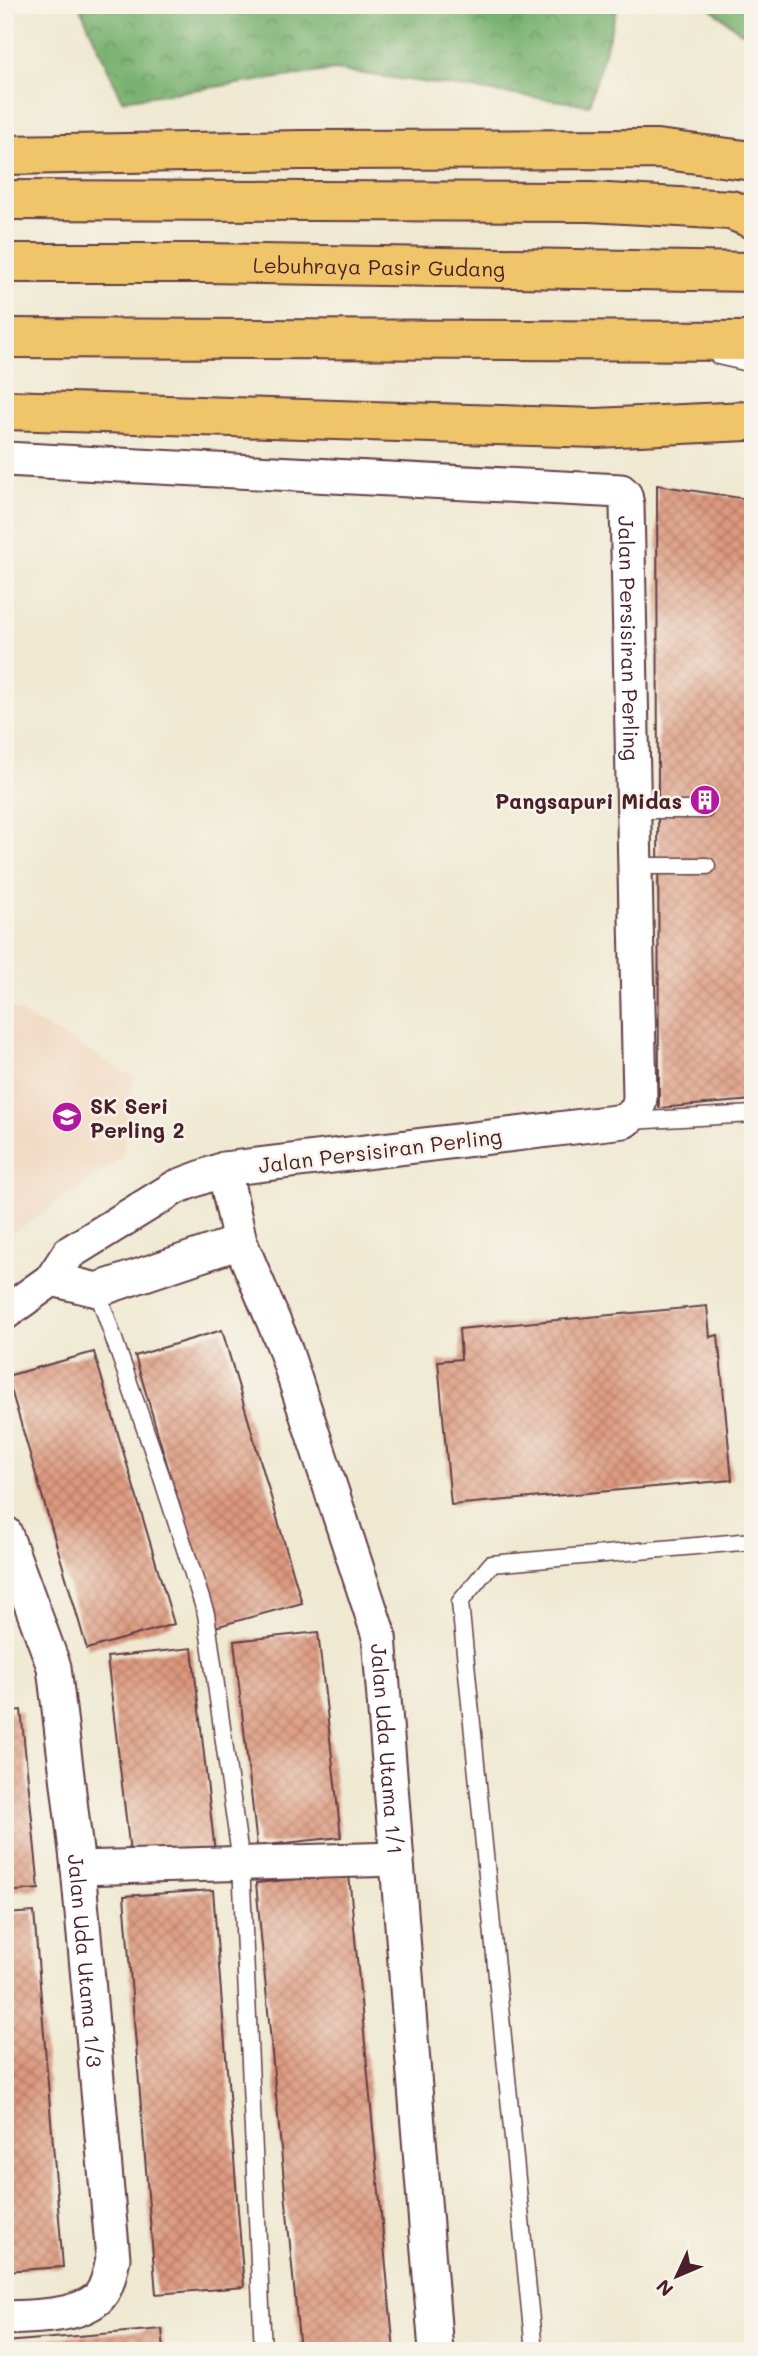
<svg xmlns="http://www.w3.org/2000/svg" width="758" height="2356" font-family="Mali,sans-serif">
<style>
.built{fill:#f1d5bd}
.forest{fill:url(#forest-crowns);stroke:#61684d;stroke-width:2}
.building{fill:url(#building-cross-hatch)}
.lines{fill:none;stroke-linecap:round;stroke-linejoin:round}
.service-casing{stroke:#633d44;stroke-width:19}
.minor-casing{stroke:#633d44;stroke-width:37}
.trunk-casing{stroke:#633d44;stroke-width:42}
.motorway-casing{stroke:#633d44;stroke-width:42}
.service{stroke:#fff;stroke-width:16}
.minor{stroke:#fff;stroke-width:33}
.trunk{stroke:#f0c469;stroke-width:38}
.motorway{stroke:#f0c469;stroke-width:38}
.labels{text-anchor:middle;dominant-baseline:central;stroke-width:5;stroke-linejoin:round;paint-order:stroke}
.street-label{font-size:21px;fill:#4a1f2b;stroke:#f7f3e8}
.poi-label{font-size:21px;font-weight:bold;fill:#4a1f2b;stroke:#f7f3e8;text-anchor:end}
</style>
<defs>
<pattern id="forest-crowns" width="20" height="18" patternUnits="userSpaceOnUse" patternTransform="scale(1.75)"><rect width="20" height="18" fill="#78b16f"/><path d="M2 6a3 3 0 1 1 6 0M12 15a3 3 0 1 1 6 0" fill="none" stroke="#648f5b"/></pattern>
<pattern id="building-cross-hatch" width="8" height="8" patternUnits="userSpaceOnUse" patternTransform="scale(1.75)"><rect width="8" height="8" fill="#dd997e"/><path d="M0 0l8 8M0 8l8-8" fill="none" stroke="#b57c67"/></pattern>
</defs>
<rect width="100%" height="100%" fill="#f7f3e8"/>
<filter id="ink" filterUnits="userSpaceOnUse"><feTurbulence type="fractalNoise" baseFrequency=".0143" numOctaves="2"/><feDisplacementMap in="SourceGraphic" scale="14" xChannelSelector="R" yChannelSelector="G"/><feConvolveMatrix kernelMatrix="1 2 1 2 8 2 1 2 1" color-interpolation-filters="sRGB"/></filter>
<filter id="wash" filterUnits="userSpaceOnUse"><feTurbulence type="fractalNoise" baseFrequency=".00686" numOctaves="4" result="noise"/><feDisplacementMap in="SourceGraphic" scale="28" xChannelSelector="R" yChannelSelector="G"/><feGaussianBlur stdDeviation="1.57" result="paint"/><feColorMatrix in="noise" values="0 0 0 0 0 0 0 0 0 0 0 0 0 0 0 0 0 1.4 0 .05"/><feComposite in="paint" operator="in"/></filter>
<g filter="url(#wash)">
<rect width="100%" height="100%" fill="#efe9d2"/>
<path class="built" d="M5 1004 134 1077 122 1158 5 1239Z"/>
<path class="forest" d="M79 5H618L589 105 335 70 122 100Z
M707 5H753V35L739 31Z"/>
<g id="blocks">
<path class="building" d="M657 485 753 500V1100L659 1108Z
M707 1306 710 1337 718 1335 732 1480 451 1505 438 1361 461 1359 459 1329Z
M222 1330 302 1603 215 1627 135 1356Z
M94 1352 174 1624 87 1649 7 1376Z
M318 1632 341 1837 257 1846 234 1641Z
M192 1648 215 1852 131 1861 107 1657Z
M21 1710 39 1889 5 1892V1712Z
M349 1874 394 2351H300L256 1883Z
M213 1890 244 2287 156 2294 124 1896Z
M34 1912 63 2267 5 2271V1914Z
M162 2329 164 2351H5V2342Z"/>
</g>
</g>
<g filter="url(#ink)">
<use href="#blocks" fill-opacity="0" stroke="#633d44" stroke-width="2"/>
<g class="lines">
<g class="service-casing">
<path id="service" d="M718 356 753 364
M634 810H705
M635 866H707
M630 1121 753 1114
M97 1290 161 1475 206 1614 241 1863 263 2351
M534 2351 460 1602 491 1564 753 1541"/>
</g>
<g class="minor-casing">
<g id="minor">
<path id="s1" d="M5 459 621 491 625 495 627 505 640 1098C639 1110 634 1114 624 1121L224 1169 176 1187 69 1253 52 1279 5 1313"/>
<path id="s2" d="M224 1169 240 1242 284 1346 379 1636 436 2351"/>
<path d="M52 1279 97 1290 240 1242"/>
<path id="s3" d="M5 1533 54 1667 78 1868 113 2258C110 2271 108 2289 97 2299 75 2317 33 2317 5 2318"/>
<path d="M78 1868 397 1859"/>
</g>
</g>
<g class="trunk-casing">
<path id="trunk" d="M5 200 590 202 731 210 753 219
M5 410 596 428 747 421 753 419"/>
</g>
<g class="motorway-casing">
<g id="motorway">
<path d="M5 155 302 150 657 149 753 161"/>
<path id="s4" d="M5 263H205L753 272"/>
<path d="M5 338 753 341"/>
</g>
</g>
<use href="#service" class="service"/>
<use href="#minor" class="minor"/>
<use href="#trunk" class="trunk"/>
<use href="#motorway" class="motorway"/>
</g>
</g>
<defs>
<g id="building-disc" transform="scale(1.575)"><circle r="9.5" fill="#b5179e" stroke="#f7f3e8"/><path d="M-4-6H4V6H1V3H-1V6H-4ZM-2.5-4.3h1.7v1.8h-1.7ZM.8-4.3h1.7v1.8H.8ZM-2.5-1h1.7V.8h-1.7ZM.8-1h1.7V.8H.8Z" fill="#fff"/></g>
<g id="school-disc" transform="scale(1.575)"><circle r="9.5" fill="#b5179e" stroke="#f7f3e8"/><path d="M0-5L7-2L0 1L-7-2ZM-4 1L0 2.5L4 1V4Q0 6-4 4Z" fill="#fff"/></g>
</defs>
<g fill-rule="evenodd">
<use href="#building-disc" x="705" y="800"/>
<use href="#school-disc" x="67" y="1117"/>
</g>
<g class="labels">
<g class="street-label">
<text stroke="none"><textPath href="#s4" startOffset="374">Lebuhraya Pasir Gudang</textPath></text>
<text stroke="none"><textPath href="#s1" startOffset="766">Jalan Persisiran Perling</textPath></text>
<text transform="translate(380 1150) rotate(-7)">Jalan Persisiran Perling</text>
<text stroke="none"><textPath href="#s2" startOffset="606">Jalan Uda Utama 1/1</textPath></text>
<text stroke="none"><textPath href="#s3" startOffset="438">Jalan Uda Utama 1/3</textPath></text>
</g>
<g class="poi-label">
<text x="682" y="800">Pangsapuri Midas</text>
<text x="90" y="1105" text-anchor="start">SK Seri<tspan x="90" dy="24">Perling 2</tspan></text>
</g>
</g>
<rect width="758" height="2356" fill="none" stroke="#f7f3e8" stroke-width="28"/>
<g transform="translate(677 2276) rotate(226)" stroke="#f7f3e8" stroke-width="5" paint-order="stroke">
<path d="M0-5L12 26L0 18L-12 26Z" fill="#4a1f2b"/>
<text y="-10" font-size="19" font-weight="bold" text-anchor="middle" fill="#4a1f2b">N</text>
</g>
</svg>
